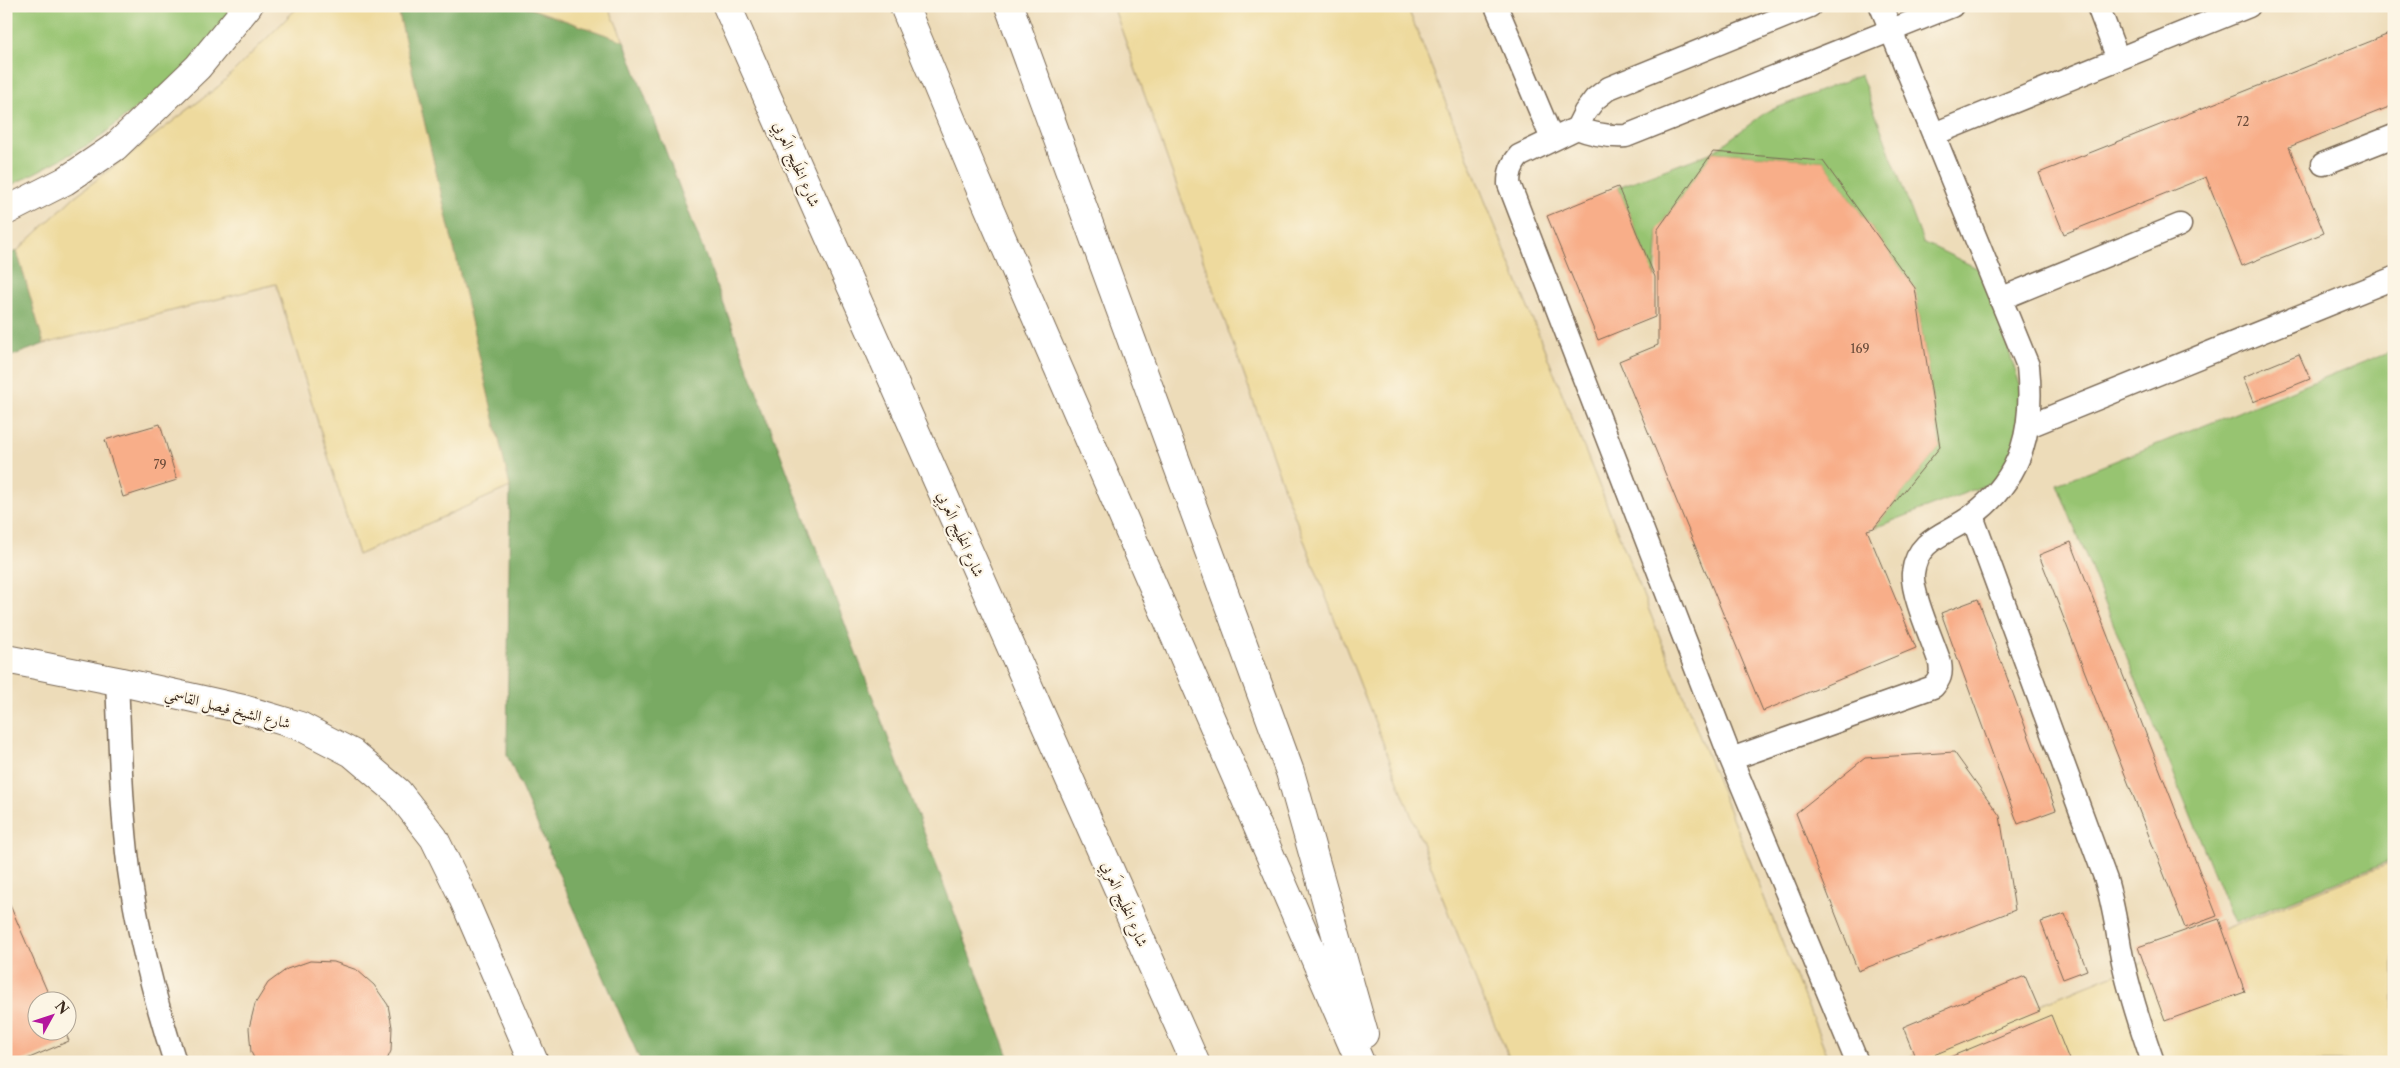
<svg xmlns="http://www.w3.org/2000/svg" width="2400" height="1068" font-family="'Libre Caslon Text',Amiri,serif">
<style>
.green{fill:#97c471;stroke:#697748}
.forest{fill:#79aa63;stroke:#5a6a40}
.sand{fill:#eeda9e;stroke:#94825e}
.building{fill:#f8ae89}
.lines{fill:none;stroke-linecap:round;stroke-linejoin:round}
.service-casing{stroke:#796854;stroke-width:25}
.minor-casing{stroke:#796854;stroke-width:30}
.trunk-casing{stroke:#796854;stroke-width:30}
.service{stroke:#fff;stroke-width:22}
.minor{stroke:#fff;stroke-width:28}
.trunk{stroke:#fff;stroke-width:28}
.labels{text-anchor:middle;dominant-baseline:central;stroke-width:4.5;stroke-linejoin:round;paint-order:stroke}
.number-label{font-size:12px;fill:#6a4b39}
.street-label{font-size:15px;fill:#3b2a1e;stroke:#fcf5e5}
</style>
<rect width="100%" height="100%" fill="#fcf5e5"/>
<filter id="ink" filterUnits="userSpaceOnUse"><feTurbulence type="fractalNoise" baseFrequency=".02" numOctaves="2"/><feDisplacementMap in="SourceGraphic" scale="10" xChannelSelector="R" yChannelSelector="G"/><feConvolveMatrix kernelMatrix="1 2 1 2 8 2 1 2 1" color-interpolation-filters="sRGB"/></filter>
<filter id="wash" filterUnits="userSpaceOnUse"><feTurbulence type="fractalNoise" baseFrequency=".0096" numOctaves="4" result="noise"/><feDisplacementMap in="SourceGraphic" scale="20" xChannelSelector="R" yChannelSelector="G"/><feGaussianBlur stdDeviation="1.12" result="paint"/><feColorMatrix in="noise" values="0 0 0 0 0 0 0 0 0 0 0 0 0 0 0 0 0 1.4 0 .05"/><feComposite in="paint" operator="in"/></filter>
<g filter="url(#wash)">
<rect width="100%" height="100%" fill="#eddcb9"/>
<path class="green" d="M6 6H241L183 70 95 141 6 188Z
M1861 75 1923 242 1983 271 2032 422 2004 478 1874 528 1940 447 1915 288 1823 161 1713 152 1658 229 1655 277 1618 187 1713 152 1766 112Z
M2394 350V859L2234 923 2057 484Z"/>
<path class="forest" d="M397 6H524L624 41 1011 1062H641L507 755 510 487Z
M17 251 44 344 6 358V255Z"/>
<path class="sand" d="M299 6H397L510 487 358 555 276 284 44 344 17 251 74 197 219 86Z
M524 6H608L624 41Z
M1113 6H1407L1830 1062H1511L1479 989 1289 502Z
M2394 861V1062H1897Z"/>
<g id="blocks">
<path class="building" d="M2394 32V105L2289 147 2324 233 2242 266 2206 177 2064 234 2039 173Z
M1713 152 1823 161 1915 288 1940 447 1874 528 1867 530 1916 648 1763 711 1619 361 1658 345V229Z
M1618 187 1655 277V317L1598 340 1547 216Z
M2299 354 2310 379 2253 402 2243 377Z
M160 424 177 480 123 497 105 440Z
M2071 542 2217 916 2185 928 2039 555Z
M1978 599 2056 810 2018 824 1941 613Z
M1954 752 2000 816 2015 910 1858 971 1796 813 1865 758Z
M6 896 51 1000H38V1030H64L69 1041 20 1062H6Z
M2065 914 2087 970 2063 979 2041 922Z
M2219 919 2245 992 2165 1021 2138 947Z
M310 961 334 962 357 970 374 985 388 1005 392 1027 391 1051 386 1062H256L251 1052 249 1028 255 1004 268 983 287 969Z
M2025 976 2040 1011 1917 1062 1903 1027Z
M2051 1015 2070 1062H1938Z"/>
</g>
</g>
<g filter="url(#ink)">
<use href="#blocks" fill-opacity="0" stroke="#796854" stroke-width="1"/>
<g class="lines">
<g class="service-casing">
<path id="service" d="M1496 6 1552 139
M1810 6 1609 88 1595 99 1585 112 1577 128 1519 156C1511 166 1509 173 1509 184L1731 759 1857 1062
M2098 6 2118 59
M1577 128C1594 135 1608 137 1626 136L1952 6
M1934 134 2249 6
M2323 164 2394 136
M2000 299 2180 225
M2029 426 2394 278
M1972 516 2106 880C2113 904 2116 923 2120 947 2127 986 2140 1025 2153 1062
M117 681C120 744 121 807 129 870 138 935 155 1000 175 1062
M1731 759 1933 687C1940 679 1942 674 1940 663 1933 641 1911 594 1913 573 1917 537 1950 534 1973 515 2024 476 2034 427 2028 366L1881 6"/>
</g>
<g class="minor-casing">
<path id="minor" d="M6 659 117 681 243 709 300 726 352 753 398 792 434 838 460 891 534 1062"/>
</g>
<g class="trunk-casing">
<path id="trunk" d="M727 6 1195 1062
M904 6 977 181 1360 1062
M1009 6 1290 772 1364 1034
M6 211 65 181 115 147 198 67 248 6"/>
</g>
<use href="#service" class="service"/>
<use href="#minor" class="minor"/>
<use href="#trunk" class="trunk"/>
</g>
</g>
<g class="labels">
<g class="number-label">
<text x="2243" y="121">72</text>
<text x="1860" y="348">169</text>
<text x="160" y="464">79</text>
</g>
<g class="street-label">
<text transform="translate(797 164) rotate(66)">شارع الخَلِيج العَربِي</text>
<text transform="translate(961 534) rotate(66)">شارع الخَلِيج العَربِي</text>
<text transform="translate(228 708) rotate(14)">شارع الشيخ فيصل القاسمي</text>
<text transform="translate(1125 904) rotate(66)">شارع الخَلِيج العَربِي</text>
</g>
</g>
<rect width="2400" height="1068" fill="none" stroke="#fcf5e5" stroke-width="25"/>
<g transform="translate(52 1016) rotate(50)"><circle r="24" fill="#fcf5e5" stroke="#afa495"/>
<path d="M0-4L9 19L0 12L-9 19Z" fill="#b5179e"/>
<text y="-8" font-size="14" font-weight="bold" text-anchor="middle" fill="#3b2a1e">N</text>
</g>
</svg>
